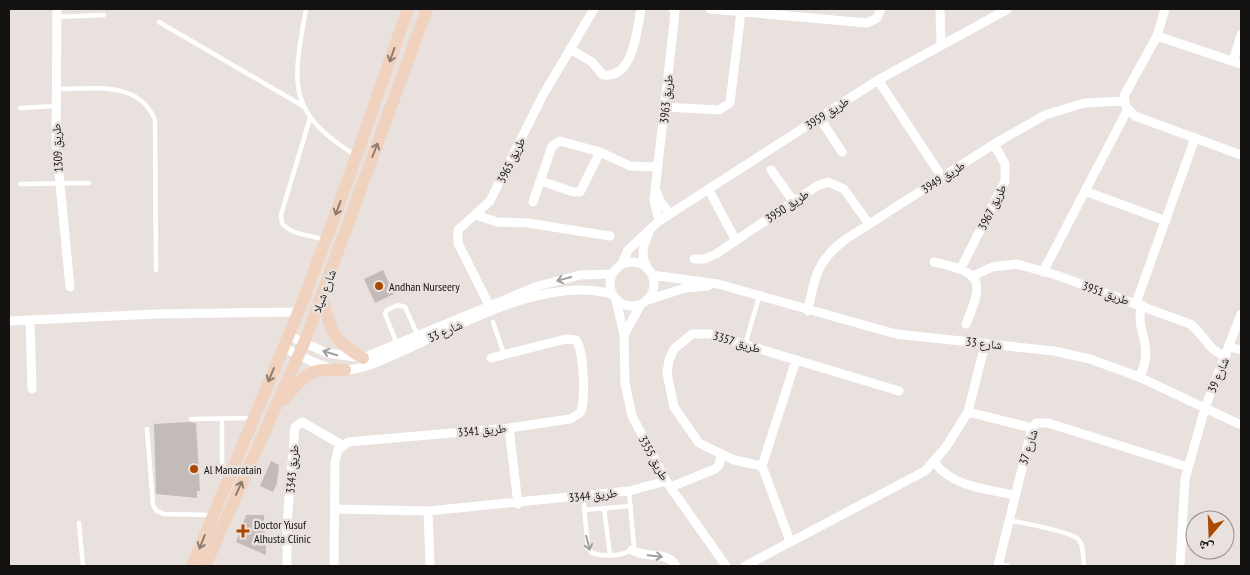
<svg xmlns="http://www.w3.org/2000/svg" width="1250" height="575" font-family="'PT Sans Narrow','Noto Naskh Arabic',sans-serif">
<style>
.building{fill:#c2bbb8}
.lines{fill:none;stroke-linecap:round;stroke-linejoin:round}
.lane{stroke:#fff;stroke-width:4.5}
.street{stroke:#fff;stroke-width:9}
.secondary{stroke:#f1d2bf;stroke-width:12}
.oneway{stroke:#8e7c71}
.oneway2{stroke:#a1a0a0}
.poi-dot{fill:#aa4a00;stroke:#e8e1de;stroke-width:2}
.labels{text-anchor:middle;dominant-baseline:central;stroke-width:5;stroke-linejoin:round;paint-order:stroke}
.street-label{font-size:12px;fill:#141211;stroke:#e8e1de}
.poi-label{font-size:12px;fill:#141211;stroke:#e8e1de;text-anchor:start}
</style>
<rect width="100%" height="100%" fill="#e8e1de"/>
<path class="building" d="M383 270 394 294 375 303 364 279Z
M188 422 196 423 200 491H197V498L156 494 154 424Z
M271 461 279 465 277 483 273 492 260 486Z
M246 515H264L266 555 236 542Z"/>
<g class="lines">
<path class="lane" d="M306 9C293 83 285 111 355 155
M57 17 104 15
M159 22 303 106
M57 89C93 89 139 80 155 120L156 270
M20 108 56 106
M310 118 281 215 282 223C292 236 310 234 324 240
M20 184 89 183
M493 322 504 354
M397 344 385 314 387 310 398 305 405 307 418 336
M745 345 759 297
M191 419 251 418
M222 419V465L228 474
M147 429 153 505 157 511 164 514 212 515
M583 496 588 548 592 553C604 557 625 557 634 547L629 491
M604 508 610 555
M584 510 631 506
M1008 520C1023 523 1069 531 1078 539 1084 545 1083 558 1084 566
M79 523 83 566
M998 564 1008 566"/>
<path class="street" d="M57 9 56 143 70 287
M710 9 867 23 877 18 881 9
M940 9 941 44
M1165 9 1157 36 1124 96 1126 107 1135 116 1241 155
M1157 36 1241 64
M570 49 592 62 603 75C634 79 637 29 641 9
M1233 61 1241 35
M878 80 942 177
M665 107 719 110 730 103 741 12
M819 117 842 152
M771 170 794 202
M541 181 573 192H580L600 152
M709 190 736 241
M656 191 660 201 670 214
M1085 191 1128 109
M533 202 552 146 560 141 600 152 630 166 658 167
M476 215 497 222 528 223 610 236
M659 221 654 200 674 22 675 10 673 9
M694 259H705L716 254 817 186 828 182 844 189 869 224
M934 262C982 273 985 279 966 324
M610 284a22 22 0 1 1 44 0a22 22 0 1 1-44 0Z
M622 264 628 250 659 221 878 80 1008 9
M961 268 1005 181V164L994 144
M648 269C639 255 644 244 650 230
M1043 272 1085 191 1166 221
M652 275 718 284 896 334 1054 351 1090 359 1139 377 1241 425
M973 276 992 267 1017 264 1056 275 1190 324C1204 334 1208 351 1226 356
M616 300 624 335 625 383 632 416 666 481 726 566
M648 300 685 288 708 286
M1136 303 1195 138
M489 305 458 243V230L490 201 543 95 594 9
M808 311C814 278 817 260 846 239L994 144 1045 115 1084 103 1124 101
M30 320 32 389
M9 321 157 314 298 312
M287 335 327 353 363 358 538 286 580 275 612 274
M624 335 641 304
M283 347C301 356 326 371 347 370 369 368 390 356 411 347 468 321 549 276 612 294
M1230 347 1241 350
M1139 377C1157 344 1133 331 1142 305
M968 412 1032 428
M509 428 518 504
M934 461C950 487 987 489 1014 495
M762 466 734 460 699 443 674 407 667 373 669 360 674 349 692 334H710L899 391
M671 487 715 469 719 465 721 455
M335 509 428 511 629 491 666 481
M428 511 430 566
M790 541 762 466 796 360
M632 550C645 559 667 550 676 566
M287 566V523L295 427 302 422 342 445
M334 566 335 462 338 450 348 442 509 428 570 419 580 413C586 403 584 349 576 340L566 339 491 358
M745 566 925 471 946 447 968 412 985 344
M998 566 1032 428 1036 423H1048L1188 467
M1180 566 1185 479 1205 408 1241 314"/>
<path class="secondary" d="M323 297C329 330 333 341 363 358
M284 400C306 373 309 368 345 370
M192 566 300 308 339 205 408 9
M205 566 304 343 427 9"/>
</g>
<defs><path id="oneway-shaft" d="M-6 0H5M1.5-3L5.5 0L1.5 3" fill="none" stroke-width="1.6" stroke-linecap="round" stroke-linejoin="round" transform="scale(1.25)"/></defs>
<g class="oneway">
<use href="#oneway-shaft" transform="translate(392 55) rotate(109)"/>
<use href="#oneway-shaft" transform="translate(375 150) rotate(-69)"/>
<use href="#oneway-shaft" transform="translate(338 208) rotate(110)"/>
<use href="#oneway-shaft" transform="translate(271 375) rotate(113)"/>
<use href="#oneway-shaft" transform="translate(239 488) rotate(-66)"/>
<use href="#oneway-shaft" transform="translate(202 542) rotate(112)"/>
</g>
<g class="oneway2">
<use href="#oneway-shaft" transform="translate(564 279) rotate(165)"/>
<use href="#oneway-shaft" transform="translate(330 353) rotate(-163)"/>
<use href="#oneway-shaft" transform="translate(588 543) rotate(76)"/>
<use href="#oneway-shaft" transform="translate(655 556) rotate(6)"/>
</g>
<g class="poi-dot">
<circle cx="379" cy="286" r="5"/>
<circle cx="194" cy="469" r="5"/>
<path d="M240.5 523.5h5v5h5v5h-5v5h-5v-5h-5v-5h5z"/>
</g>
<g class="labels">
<g class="street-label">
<text transform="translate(666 99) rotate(-84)">طريق 3963</text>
<text transform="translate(827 113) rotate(-33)">طريق 3959</text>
<text transform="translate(57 148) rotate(-93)">طريق 1309</text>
<text transform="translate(511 160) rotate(-64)">طريق 3965</text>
<text transform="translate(943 177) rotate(-33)">طريق 3949</text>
<text transform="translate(787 206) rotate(-34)">طريق 3950</text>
<text transform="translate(992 207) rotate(-64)">طريق 3967</text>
<text transform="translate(324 291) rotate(-69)">شارع شيلا</text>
<text transform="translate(1106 293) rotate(19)">طريق 3951</text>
<text transform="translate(445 331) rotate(-24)">شارع 33</text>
<text transform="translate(737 342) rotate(17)">طريق 3357</text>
<text transform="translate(984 343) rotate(6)">شارع 33</text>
<text transform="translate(1218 375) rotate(-67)">شارع 39</text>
<text transform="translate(482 430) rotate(-5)">طريق 3341</text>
<text transform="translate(1028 447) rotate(-72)">شارع 37</text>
<text transform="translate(654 458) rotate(61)">طريق 3355</text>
<text transform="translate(292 469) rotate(-85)">طريق 3343</text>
<text transform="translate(593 495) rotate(-6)">طريق 3344</text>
</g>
<g class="poi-label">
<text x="389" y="286">Andhan Nurseery</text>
<text x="204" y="469">Al Manaratain</text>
<text x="254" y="524">Doctor Yusuf<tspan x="254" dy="14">Alhusta Clinic</tspan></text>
</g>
</g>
<rect width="1250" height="575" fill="none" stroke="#141211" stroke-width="20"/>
<g transform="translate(1210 535) rotate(199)"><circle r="24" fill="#e8e1de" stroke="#938e8c"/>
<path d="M0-4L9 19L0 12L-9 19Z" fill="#aa4a00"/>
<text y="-8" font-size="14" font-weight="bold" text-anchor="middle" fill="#141211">ش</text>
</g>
</svg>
